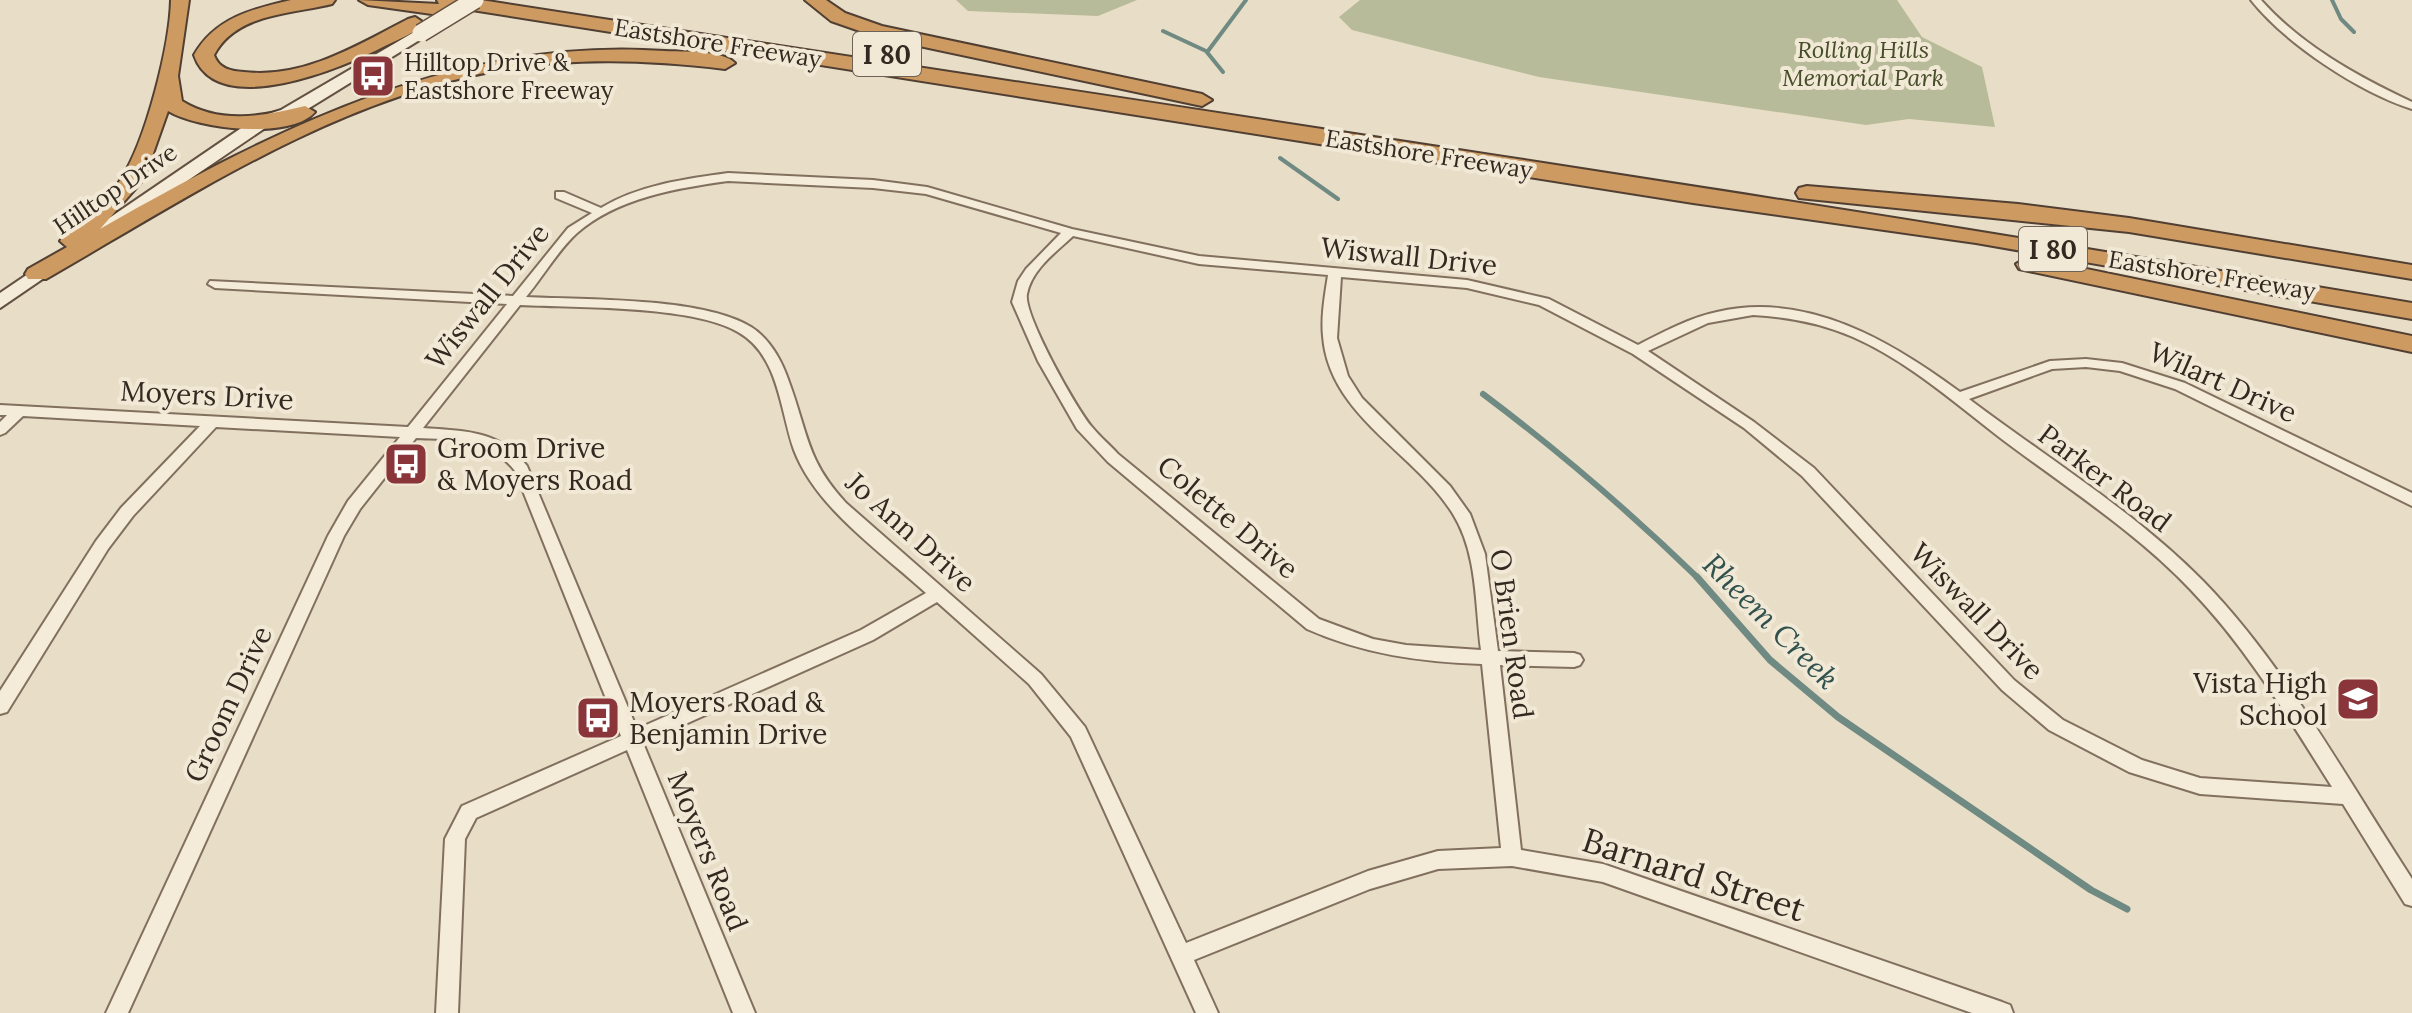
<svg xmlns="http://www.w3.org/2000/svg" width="2412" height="1013" font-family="Lora,serif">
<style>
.cemetery{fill:#b8bb99}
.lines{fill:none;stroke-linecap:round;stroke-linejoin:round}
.stream-far2{stroke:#6f8a82;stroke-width:4}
.stream-far1{stroke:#6f8a82;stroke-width:6}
.stream{stroke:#6f8a82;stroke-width:7}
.minor-casing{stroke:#81705e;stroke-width:4}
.secondary-casing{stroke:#635141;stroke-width:4}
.motorway-casing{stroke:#503f32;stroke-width:4}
.minor{fill:#f4ebd8;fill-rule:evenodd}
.secondary{fill:#f4ebd8;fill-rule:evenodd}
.motorway{fill:#cd9a61;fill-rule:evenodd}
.secondary-bridge-casing{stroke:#635141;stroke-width:20;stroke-linecap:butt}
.secondary-bridge{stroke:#f4ebd8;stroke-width:17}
.labels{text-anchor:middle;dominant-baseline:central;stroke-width:8;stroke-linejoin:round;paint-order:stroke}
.far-street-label{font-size:24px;fill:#342920;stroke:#f1e8d5}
.far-park-label{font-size:24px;font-style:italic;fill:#454d29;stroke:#f1e8d5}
.far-poi-label{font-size:24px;fill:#342920;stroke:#f1e8d5;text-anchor:start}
.shield{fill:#f1e8d5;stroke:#6d6256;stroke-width:2}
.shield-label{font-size:26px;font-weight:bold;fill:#342920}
.street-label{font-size:28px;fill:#342920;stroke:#f1e8d5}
.poi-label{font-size:28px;fill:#342920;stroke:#f1e8d5;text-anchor:start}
.water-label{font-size:30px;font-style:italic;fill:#31514e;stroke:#f1e8d5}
.near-street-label{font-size:34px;fill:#342920;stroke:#f1e8d5}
</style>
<rect width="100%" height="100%" fill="#e8ddc6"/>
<path class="cemetery" d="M956 0H1137L1098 16 968 11Z
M1360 0H1897L1922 37 1982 67 1995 127 1909 119 1866 125 1539 77 1352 30 1339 17Z"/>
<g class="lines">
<path class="stream-far2" d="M2332 0 2341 19 2354 32
M1163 31 1206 51 1223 72
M1208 51 1246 0
M1280 158 1338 199"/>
<path class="stream-far1" d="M1483 394C1559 451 1631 513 1699 579"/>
<path class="stream" d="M1697 577 1770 660 1838 717 2091 890 2127 909"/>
<g class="minor-casing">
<path id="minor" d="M2251 0H2261C2302 46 2357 76 2412 102V109C2359 92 2286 44 2251 0Z
M728 173 873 180 927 187 1072 229 1199 256 1467 280 1549 299 1638 345C1663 332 1689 318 1717 312 1807 291 1891 341 1960 392L2050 361 2086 359 2122 363 2185 383 2412 493V506L2175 389 2120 371 2086 367 2052 369 1969 399C2047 458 2134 511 2203 581 2285 665 2348 781 2412 879V906L2405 904 2343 804 2200 794 2129 772 2049 730 2002 690 1802 476 1744 428 1633 354 1539 305 1467 288 1341 277 1337 338 1348 376 1362 398 1450 486 1470 514 1485 554 1498 651 1574 653 1580 655 1583 660 1580 665 1574 667 1500 665 1521 850 1603 864 2002 1002 2010 1005 2013 1013H1972L1603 882 1512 866 1438 869 1370 889 1194 960 1218 1013H1196L1071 737 1029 684 937 602 873 640 643 743 755 1013H733L627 750 476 818 465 839 458 1013H436L445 839 462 806 621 736 515 471C489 437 455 440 416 438L360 509 344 536 128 1013H106L328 536 348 501 400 437 216 427 133 516 108 549 7 712 0 714V691L96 541 121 508 200 426 23 416 5 433 0 435V422L7 415H0V405L408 427 507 304 215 288 208 284 210 281 513 296 568 228 592 213 556 198V192H564L601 208C638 185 685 179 728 173ZM728 181 873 188 926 194 1061 233 1026 269 1018 281 1012 302 1038 361 1077 429 1108 462 1307 629C1363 654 1421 662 1482 664L1501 848 1438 851 1368 871 1186 943 1085 727 1041 674 846 503C806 460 808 433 789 382 782 361 770 339 751 327 703 297 585 300 526 297 542 278 559 249 577 233 617 198 677 188 728 181ZM1073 236 1199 264 1328 275C1325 295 1321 316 1323 336 1329 416 1415 452 1453 514 1478 554 1475 606 1481 650L1406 645 1373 639 1319 619 1118 454C1110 445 1100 437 1092 427 1077 410 1023 314 1027 294 1032 269 1055 253 1073 236ZM520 305C576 308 692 305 738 332 779 355 780 410 794 450 816 508 881 552 926 593L861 630 637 729 527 466C500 430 465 431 423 428ZM1753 315C1788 317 1821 323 1853 337 1910 362 1958 406 2007 443 2070 490 2137 533 2191 590 2247 648 2289 719 2332 787L2200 778 2142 760 2063 720 2014 680 1814 468 1754 422 1648 351 1708 323Z"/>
</g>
<g class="secondary-casing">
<path id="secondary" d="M421 28 429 33 426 36 293 118 268 126 94 244 87 246 77 240 256 118 281 110Z
M56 255 63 257 66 261 63 265 0 308V293Z"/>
</g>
<g class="motorway-casing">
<path id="motorway" d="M171 0H189L178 76 182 101C221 125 263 116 305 106L315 112C291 140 198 129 168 111L144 179 100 229C276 129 456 36 665 51 682 52 723 50 735 63L725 69C648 60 572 57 495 71 332 101 187 198 46 279H28L25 274 28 269 67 247 60 241 64 236C83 219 107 202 121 179 146 141 170 45 171 0Z
M291 0H335L332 4C292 14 236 13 214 55 219 69 231 71 244 72 303 79 358 45 408 19L415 17 424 23C416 33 399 39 387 45 347 66 217 122 194 55 215 18 252 9 291 0Z
M359 0 439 4 437 0H481C1125 100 1770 194 2412 303V319L1976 243 1693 203 453 7V14L446 16 368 5Z
M805 0H826L845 13 882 26 1202 94 1212 100 1202 106 877 37 831 21Z
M1807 186 2018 204 2129 218 2412 265V279L2129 232 1799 198 1796 193 1799 188Z
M2028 257 2412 336V352L2019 269 2016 264Z"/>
</g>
<use href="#minor" class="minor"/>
<use href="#secondary" class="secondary"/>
<use href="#motorway" class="motorway"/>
<g class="secondary-bridge-casing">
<path id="secondary-bridge" d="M421 33 475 0"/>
</g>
<use href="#secondary-bridge" class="secondary-bridge"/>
</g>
<defs>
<g id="bus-square" transform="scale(2.3)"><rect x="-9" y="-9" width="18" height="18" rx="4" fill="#893539" stroke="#f1e8d5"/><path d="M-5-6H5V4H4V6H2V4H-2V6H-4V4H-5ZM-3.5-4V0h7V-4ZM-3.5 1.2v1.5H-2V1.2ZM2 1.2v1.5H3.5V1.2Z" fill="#fff"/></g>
<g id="school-square" transform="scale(2.3)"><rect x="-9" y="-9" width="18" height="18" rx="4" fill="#893539" stroke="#f1e8d5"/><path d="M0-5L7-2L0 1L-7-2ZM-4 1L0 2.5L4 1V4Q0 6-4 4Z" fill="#fff"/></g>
</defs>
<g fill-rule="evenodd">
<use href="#bus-square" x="373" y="76"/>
<use href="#bus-square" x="406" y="464"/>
<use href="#school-square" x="2358" y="699"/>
<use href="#bus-square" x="598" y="718"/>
</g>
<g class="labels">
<g class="far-street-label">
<text transform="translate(718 43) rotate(9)">Eastshore Freeway</text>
<text transform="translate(1429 154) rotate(9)">Eastshore Freeway</text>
<text transform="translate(115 189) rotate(-34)">Hilltop Drive</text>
<text transform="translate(2212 275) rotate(9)">Eastshore Freeway</text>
</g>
<g class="far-park-label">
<text x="1863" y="49">Rolling Hills<tspan x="1863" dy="28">Memorial Park</tspan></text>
</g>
<g class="far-poi-label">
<text x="404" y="62">Hilltop Drive &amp;<tspan x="404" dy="28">Eastshore Freeway</tspan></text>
</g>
<g class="shield">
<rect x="853" y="32" width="68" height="44" rx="6"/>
<rect x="2019" y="227" width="68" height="44" rx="6"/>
</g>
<g class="shield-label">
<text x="887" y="54">I 80</text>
<text x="2053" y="249">I 80</text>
</g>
<g class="street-label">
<text transform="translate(1409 256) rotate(6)">Wiswall Drive</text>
<text transform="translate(487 296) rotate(-51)">Wiswall Drive</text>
<text transform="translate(2223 382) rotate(24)">Wilart Drive</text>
<text transform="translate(207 395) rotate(3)">Moyers Drive</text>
<text transform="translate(2105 478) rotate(37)">Parker Road</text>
<text transform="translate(1228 517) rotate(40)">Colette Drive</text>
<text transform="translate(911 532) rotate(42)">Jo Ann Drive</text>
<text transform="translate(1977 611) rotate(46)">Wiswall Drive</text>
<text transform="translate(1512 634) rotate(82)">O Brien Road</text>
<text transform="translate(228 704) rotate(-65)">Groom Drive</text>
<text transform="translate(708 851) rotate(68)">Moyers Road</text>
</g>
<g class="poi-label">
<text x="437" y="448">Groom Drive<tspan x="437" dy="32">&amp; Moyers Road</tspan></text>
<text x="2327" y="683" text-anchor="end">Vista High<tspan x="2327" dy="32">School</tspan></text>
<text x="629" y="702">Moyers Road &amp;<tspan x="629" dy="32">Benjamin Drive</tspan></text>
</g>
<g class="water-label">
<text transform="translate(1771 621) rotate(45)">Rheem Creek</text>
</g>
<g class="near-street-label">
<text transform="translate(1694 874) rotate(18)">Barnard Street</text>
</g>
</g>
</svg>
